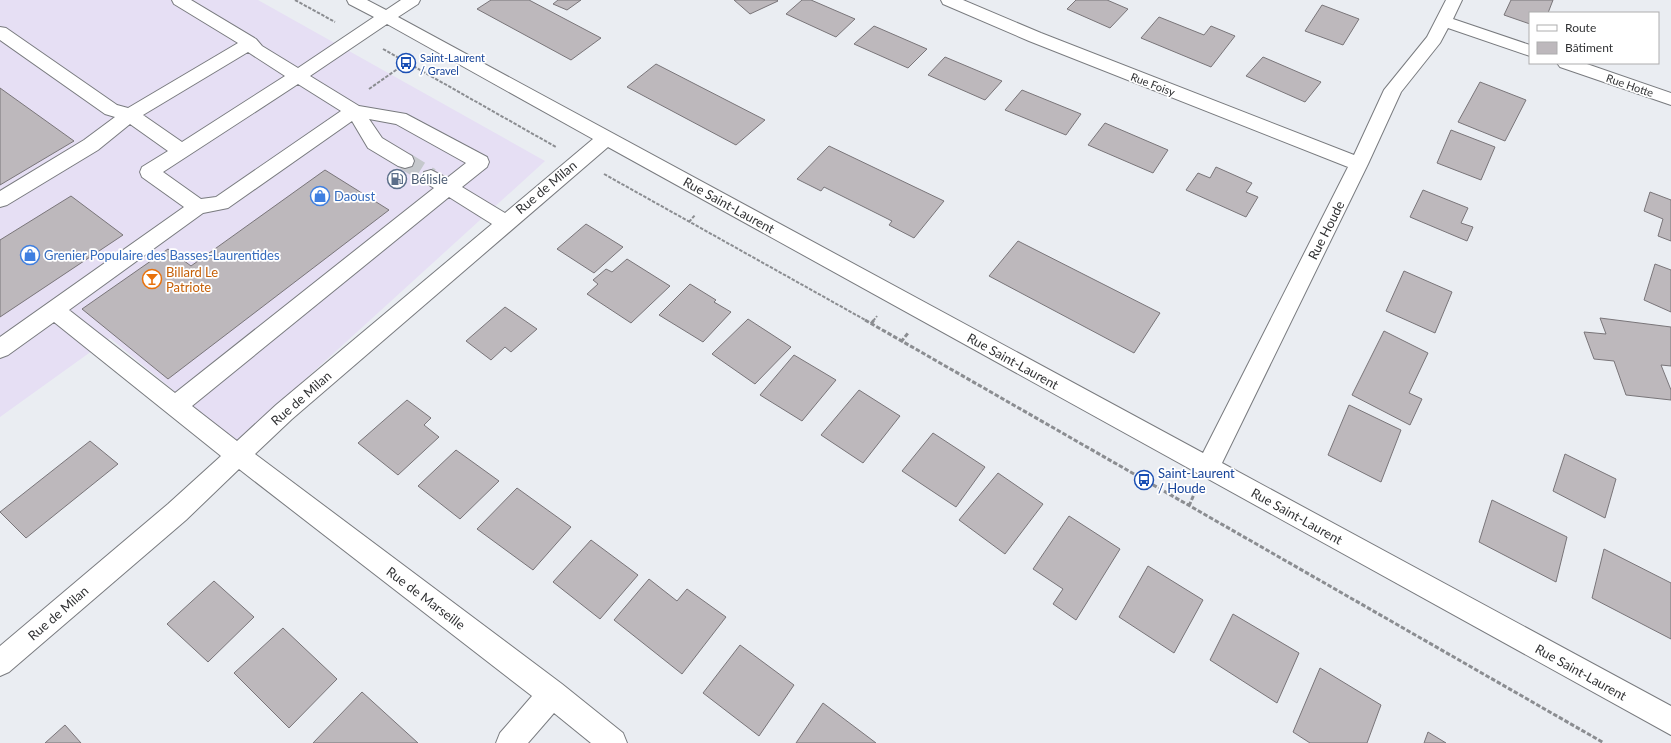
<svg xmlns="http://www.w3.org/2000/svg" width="1671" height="743" font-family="Lato,sans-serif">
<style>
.commercial{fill:#e6dff4}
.building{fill:#bdb8bc;stroke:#797579}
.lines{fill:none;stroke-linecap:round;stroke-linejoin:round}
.minor-tunnel{stroke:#c5c8cc;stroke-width:18;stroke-dasharray:18 9;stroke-linecap:butt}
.minor-casing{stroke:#797b7f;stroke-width:2}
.path-far1{stroke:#8b8d91;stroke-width:2;stroke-dasharray:3.5 1.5;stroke-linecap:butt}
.path{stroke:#8b8d91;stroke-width:3;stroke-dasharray:4.5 2;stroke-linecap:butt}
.minor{fill:#fff;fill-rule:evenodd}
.labels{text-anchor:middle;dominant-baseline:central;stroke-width:3.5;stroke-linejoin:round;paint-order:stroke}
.far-transit-label{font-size:11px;fill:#164399;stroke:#fff;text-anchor:start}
.far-street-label{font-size:11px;fill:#313234;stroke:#fff}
.service-label{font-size:13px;fill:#4e5e75;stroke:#fff;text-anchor:start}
.street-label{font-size:13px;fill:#313234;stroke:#fff}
.shop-label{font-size:13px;fill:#366cbe;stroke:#fff;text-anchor:start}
.food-label{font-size:13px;fill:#c56008;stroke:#fff;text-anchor:start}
.transit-label{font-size:13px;fill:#164399;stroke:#fff;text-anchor:start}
</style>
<rect width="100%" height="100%" fill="#eaedf2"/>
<path class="commercial" d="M0 0H258L545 161 236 442 110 338 0 417Z"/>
<path class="building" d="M491 0H529L601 38 571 60 477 9Z
M558 0H581L567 10 553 4Z
M734 0H777L778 1 750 14Z
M802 0H811L855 19 836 37 786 14Z
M1076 0H1107L1128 9 1110 28 1067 9Z
M1511 0H1553L1548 13H1530V24L1504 15Z
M1322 5 1359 19 1343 45 1305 31Z
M1159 17 1204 35 1211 26 1235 36 1211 67 1141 38Z
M874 26 927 49 908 68 854 44Z
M945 57 1002 81 985 100 928 75Z
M1263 57 1321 82 1305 102 1246 76Z
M656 64 765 120 736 145 627 87Z
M1480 82 1526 100 1505 141 1458 122Z
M0 88 74 141 0 185Z
M1022 90 1081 114 1066 135 1005 110Z
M1105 123 1168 150 1153 173 1088 145Z
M1451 130 1495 147 1481 180 1437 163Z
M829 146 944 201 914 238 889 225 892 221 824 187 821 191 797 179Z
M1216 167 1252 183 1246 192 1258 197 1246 217 1186 190 1198 173 1210 178Z
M325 170 389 210 168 379 82 309 168 249 191 266Z
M1423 190 1468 208 1461 223 1473 227 1467 241 1410 217Z
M1650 192 1671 200V241L1658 236 1663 219 1644 211Z
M71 196 123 235 0 317V240Z
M586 224 623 247 594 273 557 249Z
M1018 241 1160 313 1134 353 989 276Z
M627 259 670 286 631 323 587 294 598 284 593 280 606 269 612 272Z
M1655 264 1671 270V312L1644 300Z
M1404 271 1452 292 1435 333 1386 311Z
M690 284 716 300 714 302 731 312 703 342 659 315Z
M505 307 537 329 511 352 505 347 491 360 466 341Z
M1600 318 1671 327V366L1661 365 1671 390V400L1626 395 1614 361 1594 359 1584 332 1606 334Z
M748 319 791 347 755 384 712 354Z
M1384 331 1428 353 1409 393 1422 399 1410 425 1352 395Z
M794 355 836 380 802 421 760 395Z
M859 390 900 416 863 463 821 435Z
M407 400 431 418 424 425 439 437 398 475 358 443Z
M1349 405 1401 430 1381 482 1328 455Z
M933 433 985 467 956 507 902 471Z
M90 441 118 464 26 538 0 512Z
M456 450 499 481 460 519 418 486Z
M1565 454 1616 479 1605 518 1553 491Z
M998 473 1043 504 1005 554 959 520Z
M517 488 571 527 533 570 477 529Z
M1492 500 1567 537 1556 582 1479 542Z
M1069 516 1120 549 1076 620 1053 604 1063 589 1033 569Z
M591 540 638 575 600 619 553 582Z
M1604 549 1671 583V639L1592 598Z
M1148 566 1203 600 1174 653 1119 617Z
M649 579 677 601 687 589 726 617 682 674 614 620Z
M214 581 254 617 208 662 167 624Z
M1233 614 1299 653 1277 703 1210 660Z
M283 628 337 679 289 728 234 673Z
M740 645 794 685 759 736 703 693Z
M1320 668 1381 705 1367 743H1310L1293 732Z
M362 692 418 743H313Z
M823 703 876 743H796Z
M65 725 81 743H45Z
M1428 732 1446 743H1424Z"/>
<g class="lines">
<path class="minor-tunnel" d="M405 161 431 177"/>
<g class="minor-casing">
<path id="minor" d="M172 0H191L256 39 262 46 298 68 374 17 349 4 347 0H367L386 10 401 0H420L418 4 398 17 1203 453 1348 167 1029 41 943 4 941 0H963L1041 33 1354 155 1384 90 1427 37 1446 0H1462L1453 19 1530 45V56L1448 28 1440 43 1401 92 1368 164 1222 463 1671 706V735L608 147 292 419 255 454 562 684 623 733 627 743H591L554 713 528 743H496L500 733 532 696 239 469 186 520 9 672 0 676V646L168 504 221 456 54 322 8 355 0 358V337L184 207 142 177 140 172 142 167 168 151 130 124 98 150 7 205 0 207V191L84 140 115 117 105 114 0 40V27L6 28 117 105 128 108 238 43 174 4ZM387 24 593 139 505 213 462 187 487 167 489 162 487 157 406 114 359 106 310 76ZM248 52 285 76 182 142 143 115ZM298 84 341 111 216 197 201 199 163 172ZM369 119 396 124 466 163 447 178 431 170 424 172 422 177 424 182 434 188 175 393 69 310 203 213 228 208 352 121 368 148 398 166 405 168 412 166 414 161 412 156 382 138ZM449 197 492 224 276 405 237 441 192 406Z
M1557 63H1584L1671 93V105L1560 67Z"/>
</g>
<path class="path-far1" d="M295 0 335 22
M383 49 556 147
M369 89 406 63
M604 174 867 321
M689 222 695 215
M873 321 877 316"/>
<path class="path" d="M865 320 1604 743
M871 324 874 320
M901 342 908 333
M1189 506 1195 492"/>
<use href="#minor" class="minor"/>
</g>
<defs>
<g id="bus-ring" transform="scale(1)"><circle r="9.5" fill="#fff" stroke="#1a4fb4" stroke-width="1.5"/><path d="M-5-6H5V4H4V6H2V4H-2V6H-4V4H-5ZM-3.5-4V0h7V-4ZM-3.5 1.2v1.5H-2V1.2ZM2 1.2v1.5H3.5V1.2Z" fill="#1a4fb4"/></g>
<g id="fuel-ring" transform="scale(1)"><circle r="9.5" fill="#fff" stroke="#5c6f8a" stroke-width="1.5"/><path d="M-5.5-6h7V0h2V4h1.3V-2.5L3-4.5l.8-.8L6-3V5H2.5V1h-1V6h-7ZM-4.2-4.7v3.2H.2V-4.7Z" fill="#5c6f8a"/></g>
<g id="shop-ring" transform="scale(1)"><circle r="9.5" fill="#fff" stroke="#3f7fe0" stroke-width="1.5"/><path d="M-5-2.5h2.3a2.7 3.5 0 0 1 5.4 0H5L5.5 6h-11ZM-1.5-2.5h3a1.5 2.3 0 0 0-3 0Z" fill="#3f7fe0"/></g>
<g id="bar-ring" transform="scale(1)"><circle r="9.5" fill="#fff" stroke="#e8710a" stroke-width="1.5"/><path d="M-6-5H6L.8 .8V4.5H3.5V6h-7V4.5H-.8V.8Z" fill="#e8710a"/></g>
</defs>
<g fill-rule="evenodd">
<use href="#bus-ring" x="406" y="63"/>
<use href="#fuel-ring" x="397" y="179"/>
<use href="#shop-ring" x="320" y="196"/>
<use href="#shop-ring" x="30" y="255"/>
<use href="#bar-ring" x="152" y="279"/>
<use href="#bus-ring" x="1144" y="480"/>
</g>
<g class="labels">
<g class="far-transit-label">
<text x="420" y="57">Saint-Laurent<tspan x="420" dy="13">/ Gravel</tspan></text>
</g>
<g class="far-street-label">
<text transform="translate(1153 84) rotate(21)">Rue Foisy</text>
<text transform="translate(1630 85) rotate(19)">Rue Hotte</text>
</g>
<g class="service-label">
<text x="411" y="179">Bélisle</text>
</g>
<g class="street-label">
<text transform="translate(546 187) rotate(-40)">Rue de Milan</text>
<text transform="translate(729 205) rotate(29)">Rue Saint-Laurent</text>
<text transform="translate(1326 230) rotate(-63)">Rue Houde</text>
<text transform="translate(1013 361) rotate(29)">Rue Saint-Laurent</text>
<text transform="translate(301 398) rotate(-41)">Rue de Milan</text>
<text transform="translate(1297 516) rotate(29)">Rue Saint-Laurent</text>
<text transform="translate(426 598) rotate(37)">Rue de Marseille</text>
<text transform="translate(58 613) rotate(-41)">Rue de Milan</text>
<text transform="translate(1581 672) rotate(29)">Rue Saint-Laurent</text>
</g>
<g class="shop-label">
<text x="334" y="196">Daoust</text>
<text x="44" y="255">Grenier Populaire des Basses-Laurentides</text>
</g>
<g class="food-label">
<text x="166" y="272">Billard Le<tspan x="166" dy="15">Patriote</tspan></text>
</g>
<g class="transit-label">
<text x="1158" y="473">Saint-Laurent<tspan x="1158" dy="15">/ Houde</tspan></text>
</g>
</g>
<rect x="1529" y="12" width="130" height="52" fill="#ffffff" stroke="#adadae"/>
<rect x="1537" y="25" width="20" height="6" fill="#ffffff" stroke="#adadae"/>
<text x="1565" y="32" font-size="12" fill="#313234">Route</text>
<rect x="1537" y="42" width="20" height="12" fill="#bdb8bc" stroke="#adadae"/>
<text x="1565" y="52" font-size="12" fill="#313234">Bâtiment</text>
</svg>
